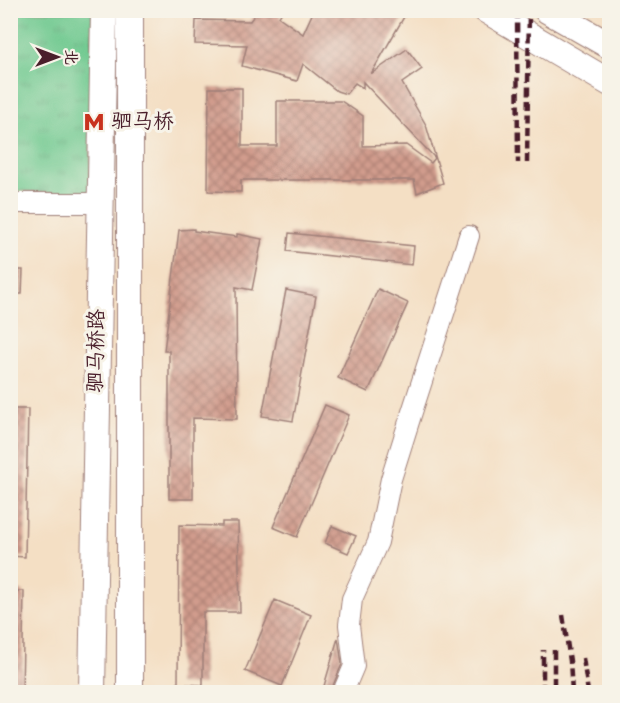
<svg xmlns="http://www.w3.org/2000/svg" width="620" height="703" font-family="Kalam,'LXGW WenKai TC',sans-serif">
<style>
.grass{fill:url(#grass-tufts);stroke:#5d745e;stroke-width:1.5}
.building{fill:url(#building-cross-hatch)}
.lines{fill:none;stroke-linecap:round;stroke-linejoin:round}
.minor-casing{stroke:#9f7f78;stroke-width:22}
.major-casing{stroke:#9f7f78;stroke-width:28}
.minor{stroke:#fff;stroke-width:20}
.major{stroke:#fff;stroke-width:26}
.rail{stroke:#4a1f2b;stroke-width:4.5;stroke-dasharray:9 4.5;stroke-linecap:butt}
.labels{text-anchor:middle;dominant-baseline:central;stroke-width:6;stroke-linejoin:round;paint-order:stroke}
.poi-label{font-size:21px;fill:#4a1f2b;stroke:#f7f3e8;text-anchor:start}
.street-label{font-size:21px;fill:#4a1f2b;stroke:#f7f3e8}
</style>
<defs>
<pattern id="grass-tufts" width="24" height="20" patternUnits="userSpaceOnUse" patternTransform="scale(1.5)"><rect width="24" height="20" fill="#70c990"/><path d="M3 7l-1-3M5 7V3M7 7l1-3M15 17l-1-3M17 17v-4M19 17l1-3" fill="none" stroke="#62ac7c"/></pattern>
<pattern id="building-cross-hatch" width="8" height="8" patternUnits="userSpaceOnUse" patternTransform="scale(1.5)"><rect width="8" height="8" fill="#d19c8d"/><path d="M0 0l8 8M0 8l8-8" fill="none" stroke="#ac7f73"/></pattern>
</defs>
<rect width="100%" height="100%" fill="#f7f3e8"/>
<filter id="ink" filterUnits="userSpaceOnUse"><feTurbulence type="fractalNoise" baseFrequency=".0167" numOctaves="2"/><feDisplacementMap in="SourceGraphic" scale="12" xChannelSelector="R" yChannelSelector="G"/><feConvolveMatrix kernelMatrix="1 2 1 2 8 2 1 2 1" color-interpolation-filters="sRGB"/></filter>
<filter id="wash" filterUnits="userSpaceOnUse"><feTurbulence type="fractalNoise" baseFrequency=".008" numOctaves="4" result="noise"/><feDisplacementMap in="SourceGraphic" scale="24" xChannelSelector="R" yChannelSelector="G"/><feGaussianBlur stdDeviation="1.35" result="paint"/><feColorMatrix in="noise" values="0 0 0 0 0 0 0 0 0 0 0 0 0 0 0 0 0 1.4 0 .05"/><feComposite in="paint" operator="in"/></filter>
<g filter="url(#wash)">
<rect width="100%" height="100%" fill="#f4dfc4"/>
<path class="grass" d="M11 11H93L90 194 11 191Z"/>
<g id="blocks">
<path class="building" d="M258 10H283L279 17 303 34 314 10H408L371 74 407 49 422 69 402 83 426 125 443 183 417 193 414 180H241V192L208 191 209 88H242V146H277V101H341L363 116V146L406 145 431 163 435 158 363 82V88L355 83 346 94 337 91 303 64 297 81 242 66 247 45 195 44 196 20 250 21Z
M194 229V231L237 237V234L262 239 252 290 236 287 237 419 193 418V499H169V351H164L179 230Z
M289 233 414 246 412 265 287 251Z
M10 270H23L22 294H10Z
M378 289 408 303 368 392 338 378Z
M286 290 316 296 293 421 262 416Z
M325 405 349 415 297 537 273 527Z
M10 409H28L25 557 10 556Z
M222 522H238L240 612H203V685L178 684 179 525 222 526Z
M332 526 356 536 348 553 325 543Z
M10 591H24L22 693H10Z
M275 600 311 615 282 686 245 671Z
M338 638 342 664 332 688 324 686Z"/>
</g>
</g>
<g filter="url(#ink)">
<use href="#blocks" fill-opacity="0" stroke="#9f7f78" stroke-width="1.5"/>
<g class="lines">
<g class="minor-casing">
<path id="minor" d="M10 203H100
M343 692 354 666 349 625 352 599 378 542 391 479 412 412 469 236"/>
</g>
<g class="major-casing">
<path id="major" d="M486 10 610 83
M547 10 610 46
M92 692 104 10
M130 692V10"/>
</g>
<use href="#minor" class="minor"/>
<use href="#major" class="major"/>
<path class="rail" d="M517 10 518 163
M527 163 529 10
M563 615 570 661 572 692
M554 650V692
M583 658 588 692
M543 692V650"/>
</g>
</g>
<defs>
<g id="metro-bare" transform="scale(1.62)"><path d="M-5.5 5V-5H-3L0 0L3-5H5.5V5H3V-.5L0 4L-3-.5V5Z" fill="#c8321e" stroke="#f7f3e8" stroke-width="2.5" paint-order="stroke"/></g>
</defs>
<g fill-rule="evenodd">
<use href="#metro-bare" x="94" y="122"/>
</g>
<g class="labels">
<g class="poi-label">
<text x="111" y="122">驷马桥</text>
</g>
<g class="street-label">
<text transform="translate(97 351) rotate(-89)">驷马桥路</text>
</g>
</g>
<rect width="620" height="703" fill="none" stroke="#f7f3e8" stroke-width="36"/>
<g transform="translate(57 57) rotate(90)" stroke="#f7f3e8" stroke-width="4.5" paint-order="stroke">
<path d="M0-4.5L10 22L0 15L-10 22Z" fill="#4a1f2b"/>
<text y="-9" font-size="16" font-weight="bold" text-anchor="middle" fill="#4a1f2b">北</text>
</g>
</svg>
